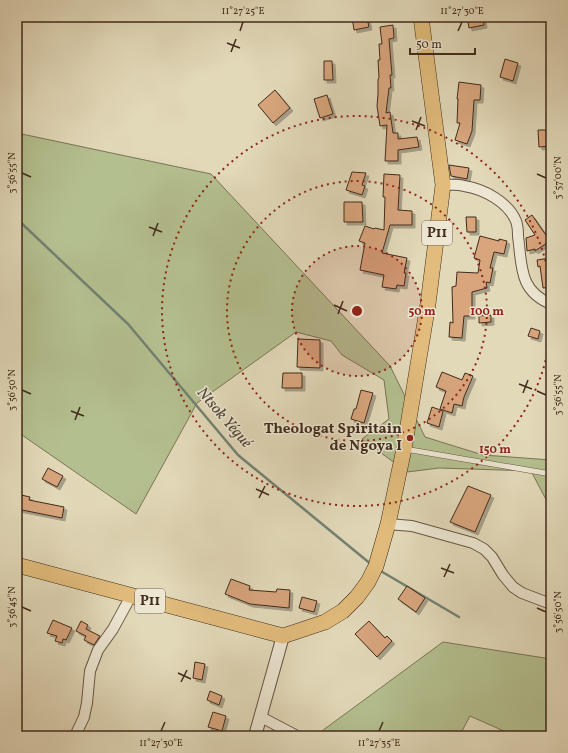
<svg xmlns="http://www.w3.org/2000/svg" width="568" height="753" font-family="Vollkorn,serif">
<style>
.green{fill:#b4bf8f;stroke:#7a7556}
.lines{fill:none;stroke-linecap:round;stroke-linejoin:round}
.stream{stroke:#738172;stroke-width:2.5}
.building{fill:#d8a57d;stroke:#412b1c;filter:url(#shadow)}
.service-casing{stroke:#695643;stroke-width:6}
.minor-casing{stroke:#695643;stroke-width:12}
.tertiary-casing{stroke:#695643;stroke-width:14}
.primary-casing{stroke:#412b1c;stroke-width:16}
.service{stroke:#ece6d2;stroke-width:5}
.minor{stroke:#ece6d2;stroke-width:10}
.tertiary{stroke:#ece6d2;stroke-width:12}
.primary{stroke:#e1bc7c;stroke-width:15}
.ticks{fill:none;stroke:#412b1c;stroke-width:1.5}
.ring{fill:none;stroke:#8f2418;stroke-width:2;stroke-dasharray:2 4}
.poi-dot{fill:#8f2418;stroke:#ece6d2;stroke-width:1.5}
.labels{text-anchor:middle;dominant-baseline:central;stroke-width:3;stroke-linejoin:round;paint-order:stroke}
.shield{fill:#ece6d2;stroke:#746353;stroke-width:1}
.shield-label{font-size:14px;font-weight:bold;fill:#412b1c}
.poi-label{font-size:15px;font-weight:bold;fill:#412b1c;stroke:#ece6d2;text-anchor:end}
.water-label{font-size:16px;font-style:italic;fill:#524839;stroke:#ece6d2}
.centre{fill:#8f2418;stroke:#ece6d2;stroke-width:2}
.ring-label{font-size:12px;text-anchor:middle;font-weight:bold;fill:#8f2418;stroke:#ece6d2;stroke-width:3;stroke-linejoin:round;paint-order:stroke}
.neatline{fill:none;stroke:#412b1c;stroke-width:1.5}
.ticks-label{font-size:10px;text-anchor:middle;fill:#412b1c}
</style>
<defs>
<filter id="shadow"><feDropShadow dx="3" dy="3" stdDeviation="0" flood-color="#0004"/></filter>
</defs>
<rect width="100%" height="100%" fill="#e2d9b9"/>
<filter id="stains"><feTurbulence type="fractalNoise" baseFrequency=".005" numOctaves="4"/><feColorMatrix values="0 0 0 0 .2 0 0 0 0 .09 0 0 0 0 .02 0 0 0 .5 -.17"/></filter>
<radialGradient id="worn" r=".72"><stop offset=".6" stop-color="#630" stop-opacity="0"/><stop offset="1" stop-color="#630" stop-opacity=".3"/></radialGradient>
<path class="green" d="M17 133 211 174 390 366 425 437 483 455 551 460V509L531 471 439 468 407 472 362 439 389 419 384 380 342 355 331 341 296 332 197 403 136 514 19 433 17 430Z
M443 642 551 659V736H515L470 716 462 731 465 736H315Z"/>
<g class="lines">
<path class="stream" d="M17 219 128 324 238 455 372 565
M379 570 459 617"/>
</g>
<path class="building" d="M352 17H367L369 27 354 30Z
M467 17H483L484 25 469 28Z
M393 25 394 38 389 39 392 75H390L391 88H389L386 113 390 112 393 133H398V139L417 137 419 147 398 150V161H385L387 125 380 126 377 106 378 94V79L379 78 378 60H380L379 44H382L380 27Z
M505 59 518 63 513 81 500 77Z
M324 61H332L333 80H324Z
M459 82 481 85 480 100H474L472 131 467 144 455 140 460 123H457L458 99H457Z
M275 90 290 108 273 123 258 105Z
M327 95 333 114 320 118 314 99Z
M538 130H551V146L539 147Z
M449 165 469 168 467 179 451 176Z
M352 172 366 173 362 185 365 186 362 195 346 190Z
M384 174 400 175 398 210 412 211V225H390L382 253 407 258 404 273H406L404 286 397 285 396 289 382 287 384 275 360 270 365 243 359 241 365 226 374 229 375 228 384 230 385 197H383Z
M344 202H362L363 222H344Z
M532 215 550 241 535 251V249L527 251 526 238 535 235 525 220Z
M466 217H476V232H467Z
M480 236 499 241V239L507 241 504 254 494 252 490 268H493L490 283 486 282 487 288 472 292V316H464L462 338 449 337 450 322 453 323 452 287 456 286 457 272 478 273 480 260 474 258Z
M550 258 551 287 543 288 540 266 538 267 537 260Z
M491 315V322L479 323V316Z
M531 328 540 331 538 339 528 336Z
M298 339 320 340V368L297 367Z
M442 372 462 380 465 373 473 376 464 397 462 406 454 404 452 413 440 409 446 391 436 387Z
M283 373H302V388H282Z
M361 390 373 393 364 423 351 419 354 409H356Z
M432 407 443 411 439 427 427 423Z
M48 468 63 476 57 487 42 479Z
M468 486 491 495 475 532 450 522Z
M17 494 30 497 29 500 64 507 62 518 17 509Z
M231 579 250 586 249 590 276 592 277 589 290 590 289 608 250 604 225 594Z
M407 586 425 598 416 612 398 599Z
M302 597 317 601 314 612 299 608Z
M53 620 72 628 66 640 63 639 62 643 55 641 57 636 47 633Z
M81 621 88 625 86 629 100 636 94 645 84 640 86 636 76 631Z
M369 621 385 638 387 636 392 641 377 657 355 634Z
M195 662 205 664 202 680 193 678Z
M210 691 222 696 219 705 207 700Z
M213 712 226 716 222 731 208 727Z"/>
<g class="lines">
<g class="service-casing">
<path id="service" d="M405 449 551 474"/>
</g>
<g class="minor-casing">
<path id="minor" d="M443 185C450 185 457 184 464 186 484 189 508 202 516 221 518 226 518 232 518 236 522 266 519 291 551 304
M388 524 412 526 473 543 484 549 492 557 503 575 513 587 522 593 551 604
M261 717 297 736
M75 736 84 717 87 703 90 671 98 650 113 629 131 596"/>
</g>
<g class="tertiary-casing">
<path id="tertiary" d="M255 736 283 636"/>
</g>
<g class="primary-casing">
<path id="primary" d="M17 565 283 636 325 622 343 611 357 597 368 582 376 566 388 524 404 449 428 304 443 185 421 17"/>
</g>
<use href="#service" class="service"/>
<use href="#minor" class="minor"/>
<use href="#tertiary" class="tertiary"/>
<use href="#primary" class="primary"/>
</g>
<path class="ticks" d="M240 31 243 22M458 31 462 22M227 43 240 48M231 52 236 39M412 121 425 126M416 130 421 117M22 173 31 177M537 174 546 178M149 227 162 232M153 236 158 223M334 305 347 311M338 314 343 301M519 384 532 389M22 390 31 394M537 391 546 395M523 393 528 380M71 411 84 416M75 420 80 407M256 489 269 495M259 498 265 486M441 568 454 573M444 577 450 564M22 607 31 611M537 608 546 612M178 673 191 679M181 682 187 670M161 731 165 722M379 731 383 722"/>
<circle cx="357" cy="311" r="65" fill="#8f2418" fill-opacity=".12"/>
<g class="ring">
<circle cx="357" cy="311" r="65"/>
<circle cx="357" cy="311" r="130"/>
<path d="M551 331A195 195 0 1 1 551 291"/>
</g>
<circle class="poi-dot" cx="410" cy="438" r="4"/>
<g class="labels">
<g class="shield">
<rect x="422" y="221" width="30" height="24" rx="3"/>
<rect x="135" y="589" width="30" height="24" rx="3"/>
</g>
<g class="shield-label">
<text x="437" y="233">P11</text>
<text x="150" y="601">P11</text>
</g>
<g class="poi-label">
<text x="402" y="429">Theologat Spiritain<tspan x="402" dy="17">de Ngoya I</tspan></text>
</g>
<g class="water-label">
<text transform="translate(224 418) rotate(49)">Ntsok Yégué</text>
</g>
</g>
<circle cx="357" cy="311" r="6" class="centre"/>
<g class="ring-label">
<text x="422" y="315">50 m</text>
<text x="487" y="315">100 m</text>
<text x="495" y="453">150 m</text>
</g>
<rect width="568" height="753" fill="none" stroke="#e2d9b9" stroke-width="44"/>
<path d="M410 48v6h65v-6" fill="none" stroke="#412b1c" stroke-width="2"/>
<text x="416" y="48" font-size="12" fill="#412b1c" stroke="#ece6d2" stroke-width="3" paint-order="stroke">50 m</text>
<rect x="22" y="22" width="524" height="709" class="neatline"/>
<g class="ticks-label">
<text x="243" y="14">11°27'25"E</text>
<text x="462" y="14">11°27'30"E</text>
<text transform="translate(11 173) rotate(-90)" y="4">3°56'55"N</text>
<text transform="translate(557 178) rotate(-90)" y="4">3°57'00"N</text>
<text transform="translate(11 390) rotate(-90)" y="4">3°56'50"N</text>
<text transform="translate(557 395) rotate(-90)" y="4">3°56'55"N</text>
<text transform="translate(11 607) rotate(-90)" y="4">3°56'45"N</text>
<text transform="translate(557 612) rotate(-90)" y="4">3°56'50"N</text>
<text x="161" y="746">11°27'30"E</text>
<text x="379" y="746">11°27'35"E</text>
</g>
<rect width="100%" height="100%" filter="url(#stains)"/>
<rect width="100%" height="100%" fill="url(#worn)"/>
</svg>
